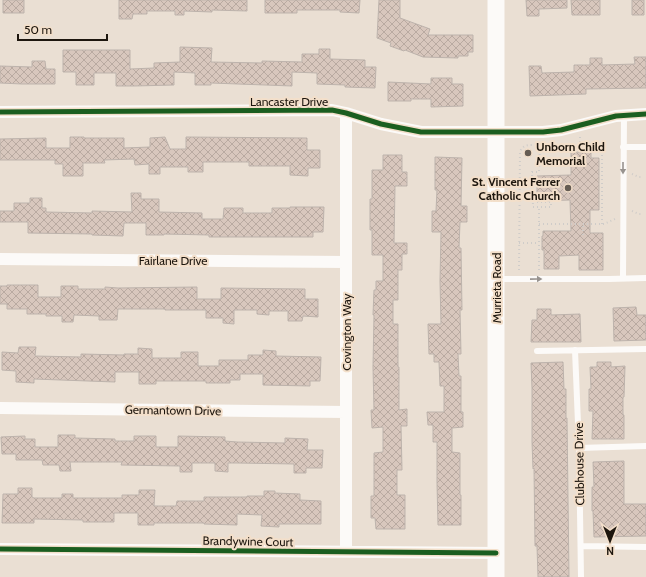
<svg xmlns="http://www.w3.org/2000/svg" width="646" height="577" font-family="Cabin,sans-serif">
<style>
.building{fill:url(#building-cross-hatch);stroke:#bdb3ac}
.lines{fill:none;stroke-linecap:round;stroke-linejoin:round}
.path{stroke:#cfccc9;stroke-width:2;stroke-dasharray:1 3;stroke-linecap:butt}
.lane{stroke:#fcfaf8;stroke-width:6}
.street{stroke:#fcfaf8;stroke-width:12}
.secondary{stroke:#fcfaf8;stroke-width:17}
.cycleway-casing{stroke:#f3dfca;stroke-width:8}
.cycleway{stroke:#1b5e20;stroke-width:5}
.oneway{fill:#98938f}
.poi-dot{fill:#655c53;stroke:#f3dfca;stroke-width:1.5}
.labels{text-anchor:middle;dominant-baseline:central;stroke-width:4;stroke-linejoin:round;paint-order:stroke}
.street-label{font-size:12px;fill:#1d160e;stroke:#f3dfca}
.poi-label{font-size:12px;font-weight:bold;fill:#1d160e;stroke:#f3dfca;text-anchor:start}
</style>
<defs>
<pattern id="building-cross-hatch" width="8" height="8" patternUnits="userSpaceOnUse"><rect width="8" height="8" fill="#d8c7bd"/><path d="M0 0l8 8M0 8l8-8" fill="none" stroke="#b9aaa1"/></pattern>
</defs>
<rect width="100%" height="100%" fill="#eadfd3"/>
<path class="building" d="M3 0H24V13H3Z
M119 0H247V11L212 10V12L184 11V15H175V11H147V14H133L132 19H119Z
M265 0H360L359 13 340 12V10H297V13H265Z
M379 0H400V18L430 29 428 35H473V52H468V56H458V58L423 57 405 50 404 51 390 46 391 43 377 38Z
M526 0H567V8L539 9V16H527Z
M571 0H600V15H572Z
M632 0H644V15H632Z
M180 47 212 48 211 62 262 63V61L302 62V54H319V49H330V59L365 60V67H376L375 88 345 87V85L317 84V73L292 72V86L211 83V85H195V73L174 72V85L134 86H116V73H94V85H76V72H63V50H130V69L154 68V63L180 62Z
M634 57H646V88L586 89V94L530 96 529 66H541L542 73 574 72V65H590V58H602V65L635 64Z
M32 61H45L46 69H55V84H22L0 83V66L32 67Z
M431 78H452V84H463V106L431 107V99H411V101H388V82L431 84Z
M70 137H84V138H124V148L150 147V138L165 137 170 149H186V137L307 138V150H320V168H308V176L290 175V166H249V162H203V172H188V167H160V174H149V164L135 165 134 159 104 160 105 163H83V176H63V164H55V160H0V139L46 138V148H70Z
M571 152H591V158H599V210H590V233H603V270H579V255L559 256V269H544V250H542V236H543V231H571L570 200 537 201V176L571 175Z
M383 155H402V172H407V186H395L394 243H407V254H402V270H398V300H393V324H398V367H399V410L407 409V426H401L402 470H397V495H405V529H376L375 518H371V496H374V453L383 452V427L372 428 371 410H374L373 367 374 315H373L374 290H376V281H383V255H372V230H370V199H372V170H383Z
M435 157 462 158 461 206H467V222H460L459 248H461L462 310H460L461 354H458L459 376H461V412H463V427L452 428V452L460 453V495H461V525H438L437 483V442H433V425H428L427 412H444V386H440L439 362H434V354H429L428 324H441L440 281 441 232H432V211H436L437 190H435Z
M131 193H141V199H159V212L202 213V219H223L224 208H243V213H272V208H290V207H324L323 232H313V237H209V235L164 234V235H146V223H124L123 236 92 235V234L28 233V222H0V211H14V203H30V198H42V208H46V212L92 213V211L132 212Z
M7 285H38V297H61V286H78V289H105V287L118 288 197 287V299H221V288L305 289V299H318V317L303 316 302 321H288V311H269V315L257 314V310H234V324L223 323V318H206V310H165V309H118L117 320H99V316L74 315 73 322H62V316H46V314H27V309H7V304H0V286H7Z
M636 307 637 315H646V340L614 341 613 308Z
M537 309H551V315L580 314 581 342H531L532 320H537Z
M19 347H36L35 356 81 357V354L124 355V354H138V348L152 349V358H181V352H198V366H219V360H248V355H263V350L276 351V356L321 357 320 381H310V386L263 385V374H240V380H230V383H206V381H156V384H139V372H115V382L34 379V383L16 382V371L2 370V352L18 353Z
M563 362 564 389H566V418H567L569 577H538L537 546H535L534 468 533 469 532 442V388L531 363Z
M597 362H611V367L625 366 624 397H623V415H624V439H592L593 411H589V389H591L590 367H597Z
M58 435H75V438L115 439V441H134V436H156V447H178V436L225 437V441L237 442 285 443V438L308 439 307 450H323L322 468H306V473H294V464L237 463H228V472L215 471V463H192V472H180V466L121 465 122 462H70L71 471H60L59 465H43L42 460H16V454H2L1 437 25 436V439H35V447H58Z
M624 461V504H646V536L594 537 593 511H592V487H594L593 462Z
M18 488H32V497L34 498H62V494H73V498H122V495H139V490H155L154 506H176L177 501H204V497H247V496H264V491H275V493L300 494V500L321 501V524H279V527L261 526 262 515 237 514V525L204 524V523H154V525H138V513H114V522H83V520L34 519V523H2L3 494H18Z"/>
<g class="lines">
<path class="path" d="M580 137V152
M632 174 639 177H642
M535 200V202H551V207H539
M632 211 639 214H642
M539 224H604L615 219
M602 224V155
M583 235V225
M519 243H539
M519 270 520 151C523 146 526 145 532 145
M539 270V207H533L532 172H539L540 145"/>
<path class="lane" d="M623 147H646
M623 278 624 115
M497 279H609L646 278
M575 350 579 448 581 577
M537 351 646 349
M579 448 646 446
M581 546 646 547"/>
<path class="street" d="M0 112 332 110 346 113 381 124 421 132H543L561 130 616 116 646 114
M346 113V552
M0 259 346 262
M0 408 346 412
M0 549 496 553"/>
<path class="secondary" d="M496 0V577"/>
<g class="cycleway-casing">
<path id="cycleway" d="M0 112 332 110 346 113 381 124 421 132H543L561 130 616 116 646 114
M0 549 496 553"/>
</g>
<use href="#cycleway" class="cycleway"/>
</g>
<defs><path id="oneway-solid" d="M-6-.8H1V-3.2L6.5 0L1 3.2V.8H-6Z"/></defs>
<g class="oneway">
<use href="#oneway-solid" transform="translate(623 168) rotate(90)"/>
<use href="#oneway-solid" transform="translate(536 279) rotate(-1)"/>
</g>
<g class="poi-dot">
<circle cx="528" cy="153" r="4"/>
<circle cx="568" cy="188" r="4"/>
</g>
<g class="labels">
<g class="street-label">
<text x="289" y="101">Lancaster Drive</text>
<text x="173" y="260">Fairlane Drive</text>
<text transform="translate(496 288) rotate(-90)">Murrieta Road</text>
<text transform="translate(346 332) rotate(-90)">Covington Way</text>
<text transform="translate(173 410) rotate(1)">Germantown Drive</text>
<text transform="translate(579 464) rotate(-91)">Clubhouse Drive</text>
<text transform="translate(248 541) rotate(1)">Brandywine Court</text>
</g>
<g class="poi-label">
<text x="536" y="146">Unborn Child<tspan x="536" dy="14">Memorial</tspan></text>
<text x="560" y="181" text-anchor="end">St. Vincent Ferrer<tspan x="560" dy="14">Catholic Church</tspan></text>
</g>
</g>
<g transform="translate(610 541) rotate(180)" stroke="#f3dfca" stroke-width="3" paint-order="stroke">
<path d="M0-3L7 15L0 10L-7 15Z" fill="#1d160e"/>
<text y="-6" font-size="11" font-weight="bold" text-anchor="middle" fill="#1d160e">N</text>
</g>
<path d="M18 34v6h89v-6" fill="none" stroke="#1d160e" stroke-width="2"/>
<text x="24" y="34" font-size="12" fill="#1d160e" stroke="#f3dfca" stroke-width="3" paint-order="stroke">50 m</text>
</svg>
